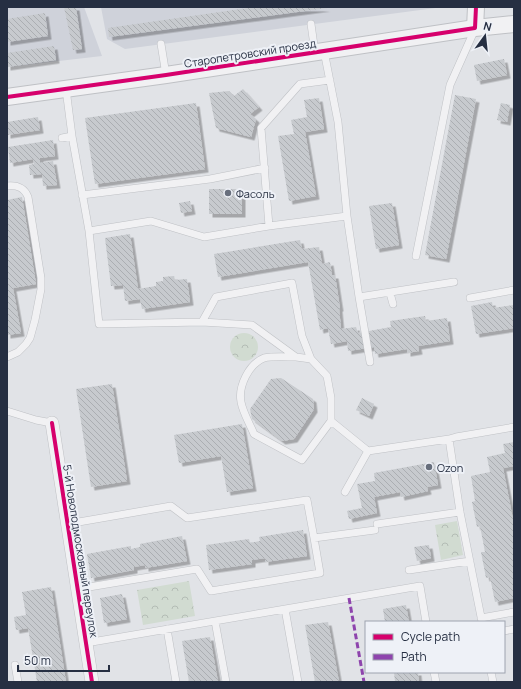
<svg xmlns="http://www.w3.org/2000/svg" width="521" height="689" font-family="Manrope,sans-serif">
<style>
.built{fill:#cfd2da}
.park{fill:url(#park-crowns)}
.building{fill:url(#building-back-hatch);filter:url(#shadow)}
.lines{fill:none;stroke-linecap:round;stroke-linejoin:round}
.service-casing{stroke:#bfc1c5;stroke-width:8}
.minor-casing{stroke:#bfc1c5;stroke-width:14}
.tertiary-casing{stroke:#bfc1c5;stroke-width:18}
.service{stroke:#f1f1f3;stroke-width:7}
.minor{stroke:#f1f1f3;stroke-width:13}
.tertiary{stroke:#f1f1f3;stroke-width:16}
.quiet{stroke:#8e44ad;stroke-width:3;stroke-dasharray:6 3;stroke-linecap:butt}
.cycleway-casing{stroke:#eef1f7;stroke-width:6}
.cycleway{stroke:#d6006c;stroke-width:4}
.poi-dot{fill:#676e7c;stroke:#eef1f7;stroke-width:1.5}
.labels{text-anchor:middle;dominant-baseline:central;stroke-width:4;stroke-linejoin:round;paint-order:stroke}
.street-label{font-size:11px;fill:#262f42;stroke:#eef1f7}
.poi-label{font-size:11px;fill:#262f42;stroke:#eef1f7;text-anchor:start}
</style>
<defs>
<pattern id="park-crowns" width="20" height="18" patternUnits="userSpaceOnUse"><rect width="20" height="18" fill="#d1dbd1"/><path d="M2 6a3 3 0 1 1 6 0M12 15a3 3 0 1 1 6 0" fill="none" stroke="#b3bcb5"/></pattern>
<pattern id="building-back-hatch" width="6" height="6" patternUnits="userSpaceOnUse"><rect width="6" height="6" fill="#c7cace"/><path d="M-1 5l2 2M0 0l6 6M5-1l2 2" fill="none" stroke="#abaeb2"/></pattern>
<filter id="shadow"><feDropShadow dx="3.5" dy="3.5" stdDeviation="0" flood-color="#0004"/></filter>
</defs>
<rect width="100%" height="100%" fill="#e1e3e7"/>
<path class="built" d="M7 7H84L102 56 7 67Z
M101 7H443L125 49 107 39Z"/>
<path class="park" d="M230 347a14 14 0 1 1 28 0a14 14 0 1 1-28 0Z
M457 521 463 555 441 560 435 525Z
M189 581 195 616 143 625 137 590Z"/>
<path class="building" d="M64 7H76L82 49 73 50Z
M255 7 327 8 109 37 108 28Z
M45 13 48 36 7 42V19Z
M54 46 56 60 7 67V53Z
M504 59 507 75 477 81 474 65Z
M243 89 259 107 250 114 256 119 251 137 216 128 209 93 229 91 234 96Z
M455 95 476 99 446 259 425 255Z
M319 98 324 129 305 132 316 196 289 201 278 136 294 134 291 120 307 117 304 100Z
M196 103 205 169 95 184 85 118Z
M501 103 510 105 507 122 497 120Z
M38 117 40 130 7 135V122Z
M53 140 55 156 40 158V163L53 161 57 185 43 186 42 174 30 175 29 165 34 164 33 159 10 163 8 147Z
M209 189H242V214H209Z
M22 197 36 284 13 288 21 333 7 335V200Z
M190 201 192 211 181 213 179 203Z
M392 203 399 245 376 249 369 206Z
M130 234 138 289 156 286V282L163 281V277L174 276 175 280 187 279 190 302 142 309 140 299 125 301 123 285 111 286 105 238Z
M300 240 302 249 319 247 322 264 330 262 332 275H335L340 308H339L341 329 356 327 358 333 391 327 390 321 425 316 426 321 447 318 450 341 418 346 419 351 407 353V349L375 354 374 347 348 351 347 341 331 344 328 328 320 330 308 262 218 277 214 254Z
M492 302 493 308 514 305V328L476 334 471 306Z
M281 378 313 399 314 409 294 439 282 441 252 419 250 409 271 379Z
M112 384 127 481 91 487 76 389Z
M362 398 374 404 369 416 356 410Z
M242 424 253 488 227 492 221 456 179 463 174 435Z
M514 442V466L503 468 514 525V598L495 602 490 577 486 578 481 552H485L480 526 477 527 472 502 475 501 471 476 490 472 487 457 505 453 503 444Z
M434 462 438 485 427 487 428 491 401 497 400 492 374 497 377 513 349 519 347 511 362 508 357 484 375 481 374 473Z
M303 530 307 556 265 562V558L252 560V564L209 570 206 545 249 539 250 543 260 541 259 537Z
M182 536 187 561 145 568V565L134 567V570L91 578 87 554 131 546V549L140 547V544Z
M429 545 431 558 417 561 414 547Z
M51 587 55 612 66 682H37L28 628 16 630 14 617 26 615 22 592Z
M122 594 127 619 104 623 100 598Z
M406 605 409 622H385L383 609Z
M328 622 339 682H315L305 625Z
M210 637 218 682H189L182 641Z
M394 672H418L419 682H395Z"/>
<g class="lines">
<g class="service-casing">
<path id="service" d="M311 24 315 53
M161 44 166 75
M324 51 338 122 347 216
M66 89 72 136 89 231 99 324 202 322 252 325 296 357 311 359 327 376 331 398V421L368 451 449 439 460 512 482 622
M62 138 72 136
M7 186C17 185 24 187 28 197L41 278V289L35 320 30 338 26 344 18 352 7 357
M82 195 210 179 265 168
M269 226 261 128 300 84 330 80
M89 231 151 221 204 237 269 226 347 216 359 297 454 282
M416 256 450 85 475 29
M390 293 393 304
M359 297 370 362
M470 298 514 290
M202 322 216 297 292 283 302 336 311 359
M296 357C287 357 272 356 264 358 249 364 238 386 241 402 243 413 250 424 254 434L302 460 331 421
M7 411 36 420 52 423
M449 439 456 437 514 427
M345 492 368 451
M67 524 171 506 187 518 307 500 314 538
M377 524 460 512
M409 570 470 561
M77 589 197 569 211 591 320 573 314 538 375 530
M285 609 298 682
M481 618 514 612
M215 621 226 682
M167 629 176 682
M504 631 514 629
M86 643 420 586 426 622
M15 665 18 682
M434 672 436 682
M491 672 493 682"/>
</g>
<g class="minor-casing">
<path id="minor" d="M52 423 92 682"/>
</g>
<g class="tertiary-casing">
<path id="tertiary" d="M475 28 514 24
M7 97 166 75 475 28 476 7"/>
</g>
<use href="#service" class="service"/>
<use href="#minor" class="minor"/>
<use href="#tertiary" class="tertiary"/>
<path class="quiet" d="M349 598 364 682"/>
<g class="cycleway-casing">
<path id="cycleway" d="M7 97 166 75 475 28 476 7
M52 423 92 682"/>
</g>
<use href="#cycleway" class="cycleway"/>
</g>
<g class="poi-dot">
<circle cx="228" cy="193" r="4"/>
<circle cx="429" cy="467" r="4"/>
</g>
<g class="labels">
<g class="street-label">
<text transform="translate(250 53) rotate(-9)">Старопетровский проезд</text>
<text transform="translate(81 551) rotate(81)">5-й Новоподмосковный переулок</text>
</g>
<g class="poi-label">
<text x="236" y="193">Фасоль</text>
<text x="437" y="467">Ozon</text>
</g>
</g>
<rect width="521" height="689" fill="none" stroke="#262f42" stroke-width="16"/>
<rect x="365" y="621" width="140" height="52" fill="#eef1f7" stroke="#9ea3af"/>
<rect x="373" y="634" width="20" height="6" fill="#d6006c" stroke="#9ea3af"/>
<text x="401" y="641" font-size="12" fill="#262f42">Cycle path</text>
<rect x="373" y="654" width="20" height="6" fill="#8e44ad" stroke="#9ea3af"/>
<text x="401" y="661" font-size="12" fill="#262f42">Path</text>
<g transform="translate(485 36) rotate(15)" stroke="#eef1f7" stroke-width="3" paint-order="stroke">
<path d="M0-3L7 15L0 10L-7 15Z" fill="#262f42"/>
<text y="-6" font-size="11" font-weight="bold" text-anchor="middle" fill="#262f42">N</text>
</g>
<path d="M18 665v6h91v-6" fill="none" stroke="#262f42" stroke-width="2"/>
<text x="24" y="665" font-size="12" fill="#262f42" stroke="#eef1f7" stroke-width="3" paint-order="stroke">50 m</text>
</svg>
